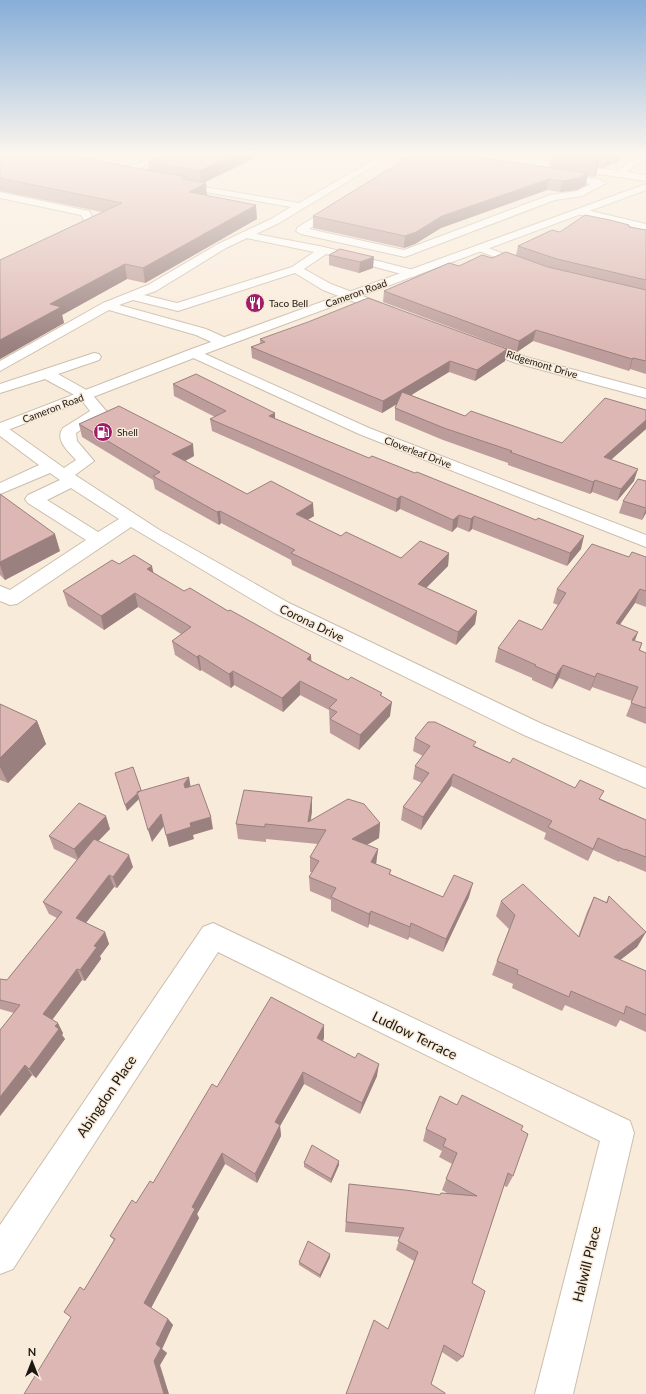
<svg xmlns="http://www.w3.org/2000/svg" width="646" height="1394" font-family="Lato,sans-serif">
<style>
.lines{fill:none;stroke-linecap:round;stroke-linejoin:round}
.minor-casing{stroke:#cbbead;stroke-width:2}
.major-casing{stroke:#cbbead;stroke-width:2}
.minor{fill:#fff;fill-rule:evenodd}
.major{fill:#fff;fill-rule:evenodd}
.wall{fill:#bd9d9b}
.shaded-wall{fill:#9a807e}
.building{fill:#dcb7b4;stroke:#9a807e}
.labels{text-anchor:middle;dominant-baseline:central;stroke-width:3;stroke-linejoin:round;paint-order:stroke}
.far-street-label{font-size:10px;fill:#1c1711;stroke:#f9ebda}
.far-poi-label{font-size:10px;fill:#1c1711;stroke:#f9ebda;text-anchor:start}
.street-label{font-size:12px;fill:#1c1711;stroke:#f9ebda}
.near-street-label{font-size:14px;fill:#1c1711;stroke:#f9ebda}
</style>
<rect width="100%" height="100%" fill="#f9ebda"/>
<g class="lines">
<g class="minor-casing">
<path id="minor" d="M78 155H89L77 161 85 163V167L67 165 62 162Z
M157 155H168L124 175 121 176 116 173Z
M382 155H392L279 223 256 234 324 247 417 271 419 273 417 275 413 277 326 254 304 269 331 284 394 308 396 311 394 314H386L323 290 295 273 178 311 133 300 119 305 206 329 228 339 230 342 228 345H218L196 335 109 310 0 371V361L103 303 148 285 218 244 271 219 291 207 177 187 172 184 174 182 299 203ZM247 238 314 252 292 267 177 303 144 295 156 291 226 248Z
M485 155H505L618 171 630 161 642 156 646 158 645 161 636 165 627 172 646 175V181L489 158Z
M557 172 601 180 606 183 582 196 555 200 405 257 301 234 296 231 298 227 338 203 342 204 343 206 342 208 309 229 404 250 550 195 577 191 591 184 554 177V173Z
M0 192 89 211 94 220C91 231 78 244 66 241L65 239 66 237 78 229 84 220 81 215 0 198Z
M582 209 646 224V230L578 214 577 212Z
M480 245 532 264 534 266 528 269 524 268 476 250 474 248Z
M479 340 526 357 646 389V398L516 363 474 347 472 344 474 341Z
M194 349 369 428 646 535V547L359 434 189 356 187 353 189 350Z
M94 353 99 354 101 357 99 360 58 374 90 392 107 412 104 415 76 433 77 441 94 461 75 475 158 529 289 603 540 723 646 768V788L524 735 275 613 131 527 17 604 10 605 0 601V586L10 590 86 540 28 503 25 499 28 495 60 480 50 473 0 494V483L39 465 0 436V424L5 426 64 468 76 460C69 452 54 440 63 428L90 411 80 398 45 379 0 393V384ZM71 488 119 519 98 532 47 500Z
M213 923 630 1121 634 1133 573 1394H535L600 1141 218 952 13 1269 0 1274V1225L203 927Z"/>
</g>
<g class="major-casing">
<path id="major" d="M646 184V190L199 356 0 433V423L189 350Z"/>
</g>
<use href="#minor" class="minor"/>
<use href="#major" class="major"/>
</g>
<path class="wall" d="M0 155 125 166 149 170 148 162 261 155 203 183 207 196 257 219 145 283 127 279 62 315 64 323 0 359V260L102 212 0 191Z
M412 155H464L549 168 552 155H624L615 164H610L604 168 598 167 596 175 594 177 587 176 586 185 577 190 560 192 547 190 441 228 415 244 404 248 313 228V216Z
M629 227 646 230V374L630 369 629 371 533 341 517 352 383 302 384 291 459 266 516 255 518 246 560 232Z
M340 249 373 268 359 273 329 265V255Z
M260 339 505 361 475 381 449 372 411 395 465 416 562 443 646 429 611 460 634 481 617 501 592 492 590 494 508 465V463L443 440 395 420V408L397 404 382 413 252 358 251 347 260 343Z
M173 384 275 413V419L581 549 567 566 472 529 469 532 457 527 452 532 400 509 396 512 212 431 210 419 215 417 174 396Z
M79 424 194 456 185 461 247 494 314 516 307 520 341 536 401 558 449 553 448 566 426 588 477 611 475 624 456 645 292 565 291 560 221 523 219 525 155 489 153 480 82 437Z
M646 481V513L642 520 619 513 623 501Z
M0 494 60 551 5 580 0 575Z
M629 557H646V607L635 603 620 624 635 641 642 643 640 650 646 653V724L626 716 632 701 592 687 590 691 559 678 552 689 532 680V678L495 662 498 648 542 630 558 605 553 603 557 589Z
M119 564 154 573 184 591 311 661 348 680 382 693 381 696 390 716 359 750 330 733 329 710 300 695 283 712 234 685 231 688 201 670 200 671 175 655 172 641 181 634 138 607 104 630 68 606 63 591Z
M0 704 37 721 46 744 8 783 0 780Z
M415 738 475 746 510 763 601 799 646 820V872L620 861 619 862 593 850 588 861 544 839 546 833 451 786 421 830 401 820 403 807 422 783 413 779 415 766 423 756 413 751Z
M312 797V811L311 820 380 823 379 838 367 845 378 849 376 864 391 870 390 874 443 897H469L443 952 409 937 408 940 369 924 368 928 331 911V900L310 891 309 877 312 872H310V857L318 844 266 839V842L238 839 236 824Z
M110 829 98 841 133 867 117 888 114 887 86 923 105 932 109 944 100 956 101 959 85 981 82 980 52 1020 63 1033 62 1035 65 1039 36 1078 32 1075 0 1116V1030L14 1013 0 1009V979L7 980 57 918 49 914 43 902 77 860 54 849 49 836Z
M609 896 646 932 637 947 620 960 646 971V1032L620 1020 616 1027 565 1005 562 1011 512 988 513 984 492 975 497 961 509 929 496 916 501 901 578 937 587 912 594 897 606 902Z
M324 1038 323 1041 377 1076 360 1114 304 1084 280 1126 281 1136 257 1183 225 1164 197 1214 199 1218 151 1308 168 1319 173 1325 162 1349 167 1353 160 1365 71 1317 114 1240 110 1236 136 1203 153 1183 217 1087Z
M457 1105 521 1130 513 1176 507 1187 504 1186 472 1283 463 1357 457 1362 442 1352 431 1384 346 1394 388 1329 414 1261 396 1250 400 1237 345 1232 348 1195H440L449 1194 442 1190 452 1164 439 1157 442 1151 423 1141 426 1129Z
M304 1163 339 1165 331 1183 304 1167Z
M330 1254V1257L320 1278 299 1265V1262Z"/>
<path class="shaded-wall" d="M233 155H261L201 184 199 171Z
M607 155H612L610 164 604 168Z
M617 155H624L615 164Z
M599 159 596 175 594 177 597 161Z
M588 173 586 185 577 190 560 192 562 181Z
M549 179 547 190 441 228 415 244 404 248 405 236 442 216Z
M206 183 207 197 189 192Z
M256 205 257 219 145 283 143 268Z
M374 257 373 268 359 273 360 262Z
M125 264 127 279 62 315 64 323 0 359V340L50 304Z
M536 330 533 341 517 352 519 341Z
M507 349 505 361 475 381 477 370Z
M633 358 630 369 629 371 632 359Z
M450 361 449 372 382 413 383 401Z
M275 413V425L269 416Z
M646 420V429L600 469 604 457Z
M193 444 194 456 174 467 172 454Z
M638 469 634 481 617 501 621 489Z
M595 480 592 492 590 494 593 482Z
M401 496 400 509 396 512 397 499Z
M313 503 314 516 296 527V514Z
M646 508V513L642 520Z
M220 511 221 523 219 525 217 512Z
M459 515 457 527 452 532 453 520Z
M474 516 472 529 469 532 471 519Z
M55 534 60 551 5 580 0 565V562Z
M584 536 581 549 567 566 570 553Z
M449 553 448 566 417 597 418 584Z
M152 566 155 580 147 569Z
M640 589 635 603 612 636 616 623Z
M135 593 138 607 104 630 101 616Z
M477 611 475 624 456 645 458 632Z
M638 632 633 646 632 640Z
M199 655 201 670 200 671 197 657Z
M311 655 312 670 307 659Z
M563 665 559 678 552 689 556 675Z
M233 671 234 685 231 688 229 674Z
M597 673 592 687 590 691 595 677Z
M300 681V695L283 712 282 698Z
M392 702 390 716 359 750 360 735Z
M37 721 46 744 8 783 0 767V758Z
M453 774 451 786 421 830 423 817Z
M189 777 191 789 186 796 184 784Z
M137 793 139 799 127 811 125 805Z
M312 797V811L309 828 308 822Z
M161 814 164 826 152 842 148 830Z
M106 816 110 829 79 861 74 849Z
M211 817 213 829 193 835 194 839 169 847 166 835 190 823Z
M380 823 379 838 352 853V839Z
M598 838 593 850 588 861 593 849Z
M378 849 376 864 370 877 371 862Z
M129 855 133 867 117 888 113 877Z
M109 875 114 887 81 929 76 918Z
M473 883 469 897 443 952 446 939Z
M371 911 369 924 368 928 369 914Z
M411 923 409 937 408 940 410 927Z
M105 932 109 944 100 956 101 959 85 981 80 970 94 946Z
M646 932 637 947 606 971 614 957Z
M77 969 82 980 49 1024 43 1014Z
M58 1023 63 1033 62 1035 65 1039 36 1078 29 1069 55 1026Z
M324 1025V1038L318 1050 317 1038Z
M379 1064 377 1076 360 1114 362 1103Z
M25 1065 32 1075 0 1116V1097Z
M303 1072 304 1084 280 1126 281 1136 257 1183 255 1174 275 1122Z
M222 1153 225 1164 197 1214 199 1218 150 1310 144 1303 192 1207Z
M339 1161V1165L331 1183V1179Z
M330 1254V1257L320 1278V1275Z
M168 1319 173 1325 162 1349 167 1353 160 1365 169 1394H164L154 1361 156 1344Z"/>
<path class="building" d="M0 155H70L125 166 186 177 182 179 206 183 189 192 256 205 143 268 125 264 50 304 61 307 0 340V260L122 203 0 178Z
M164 155H233L199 171 148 162Z
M412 155H461L588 173 579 178 562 181 549 179 442 216 416 232 405 236 313 216Z
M556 155H582L585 157 599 159 597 161Z
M585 215 610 220 629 225V227L646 230V280L557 259 518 246 552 230 560 232Z
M340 249 374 257 360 262 329 255Z
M506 252 548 267 646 290V361L633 358 632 359 536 330 519 341 384 291 449 263 459 266 482 255 492 258Z
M368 298 507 349 477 370 450 361 383 401 251 347 265 342 260 339 308 322Z
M196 374 275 413 269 416 323 439 369 458 372 456 415 473 417 472 536 520 538 518 584 536 570 553 474 516 471 519 459 515 453 520 401 496 397 499 210 419 226 411 173 384Z
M402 392 465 416 471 411 562 443 605 398 646 410V420L604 457 638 469 621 489 595 480 593 482 510 452 512 451 444 428 395 408Z
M119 406 193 444 172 454 247 494 271 481 313 503 296 514 341 536 346 532 401 558 420 541 449 553 418 584 477 611 458 632 291 553 295 550 220 511 217 512 153 476 160 472 79 424Z
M638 479 646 481V508L623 501Z
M0 494 55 534 0 562Z
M592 544 629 557 632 552 646 557V591L640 589 616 623 638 632 632 640 642 643 639 650 646 653V708L631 703 638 687 597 673 595 677 563 665 556 675 535 666 536 665 498 648 519 620 542 630 566 593 557 589Z
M134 555 152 566 147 569 184 591 190 588 228 611 230 610 311 655 307 659 348 680 351 677 382 693 380 695 392 702 360 735 330 719 337 712 329 708 337 700 300 681 282 698 233 671 229 674 199 655 197 657 172 641 191 627 135 593 101 616 63 591 112 560 119 564Z
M0 704 37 721 0 758Z
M428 722H435L476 742 473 746 510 763 513 758 575 788 580 780 604 791 599 799 646 820V857L625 849V850L598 838 593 849 548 827 552 821 453 774 423 817 403 807 429 773 415 766 430 746 415 738Z
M133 767 141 790 125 805 115 773Z
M189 777 184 784 185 788 199 784 211 817 190 823 191 827 166 835 161 814 148 830 137 792Z
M244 790 312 797 308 822 348 799 364 804 380 823 352 839 378 849 371 862 391 870 389 874 443 897 454 875 473 883 446 939 411 923 410 927 371 911 369 914 331 897 336 888 309 877 319 861 310 857 326 830 265 824V827L236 824Z
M79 803 106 816 74 849 49 836Z
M94 839 129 855 113 877 109 875 76 918 105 932 94 946 97 947 80 970 77 969 43 1014 58 1023 55 1026 59 1029 29 1069 25 1065 0 1097V1030L20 1005 0 1000V979L7 980 62 912 43 902Z
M523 884 579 937 594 897 607 903 609 896 646 932 614 957 646 971V1015L626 1006 624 1014 571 991 569 997 517 974 518 970 497 961 515 915 501 901Z
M271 997 324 1025 317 1038 355 1058 358 1053 379 1064 362 1103 303 1072 275 1122 280 1125 255 1174 222 1153 192 1207 195 1209 144 1303 168 1319 156 1344 161 1348 154 1361 164 1394H24L71 1317 64 1312 80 1287 84 1290 115 1239 110 1236 132 1200 136 1203 150 1181 153 1183 212 1084 217 1087Z
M462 1095 523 1126 521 1130 528 1134 513 1176 508 1173 472 1283 485 1291 463 1357 444 1345 431 1384 445 1393V1394H346L374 1320 388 1329 418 1252 398 1241 404 1228 346 1222 349 1184 405 1190 440 1195 441 1193 477 1196 446 1179 457 1153 443 1146 446 1139 426 1129 440 1096 457 1105Z
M312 1145 339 1161 331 1179 304 1163Z
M308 1241 330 1254 320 1275 299 1262Z"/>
<linearGradient id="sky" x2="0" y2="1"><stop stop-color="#87aed8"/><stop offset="0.44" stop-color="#fcf6ee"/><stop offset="1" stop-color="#fcf6ee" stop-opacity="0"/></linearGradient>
<rect width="646" height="350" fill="url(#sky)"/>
<defs>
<g id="restaurant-disc" transform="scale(1)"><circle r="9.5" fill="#a11c69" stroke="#f9ebda"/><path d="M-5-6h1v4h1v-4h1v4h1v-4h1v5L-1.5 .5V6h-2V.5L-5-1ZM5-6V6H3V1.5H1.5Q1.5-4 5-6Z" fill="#fff"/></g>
<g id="fuel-disc" transform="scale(1)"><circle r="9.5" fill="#a11c69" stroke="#f9ebda"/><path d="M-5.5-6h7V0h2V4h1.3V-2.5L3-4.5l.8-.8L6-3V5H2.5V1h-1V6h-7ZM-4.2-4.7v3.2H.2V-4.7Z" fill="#fff"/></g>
</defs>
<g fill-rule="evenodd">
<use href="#restaurant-disc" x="255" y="303"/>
<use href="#fuel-disc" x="103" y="432"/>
</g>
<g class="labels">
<g class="far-street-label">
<text transform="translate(356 293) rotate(-20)">Cameron Road</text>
<text transform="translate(542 364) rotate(17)">Ridgemont Drive</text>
<text transform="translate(53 408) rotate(-21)">Cameron Road</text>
<text transform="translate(418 452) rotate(21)">Cloverleaf Drive</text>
</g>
<g class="far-poi-label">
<text x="269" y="303">Taco Bell</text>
<text x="117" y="432">Shell</text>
</g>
<g class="street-label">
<text transform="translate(312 623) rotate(26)">Corona Drive</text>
</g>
<g class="near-street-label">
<text transform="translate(415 1035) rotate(26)">Ludlow Terrace</text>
<text transform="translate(106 1096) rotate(-56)">Abingdon Place</text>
<text transform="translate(586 1264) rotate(-76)">Halwill Place</text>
</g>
</g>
<g transform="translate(32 1362)" stroke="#f9ebda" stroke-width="3" paint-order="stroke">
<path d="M0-3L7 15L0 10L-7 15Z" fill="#1c1711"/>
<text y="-6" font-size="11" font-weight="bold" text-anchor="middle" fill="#1c1711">N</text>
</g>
</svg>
